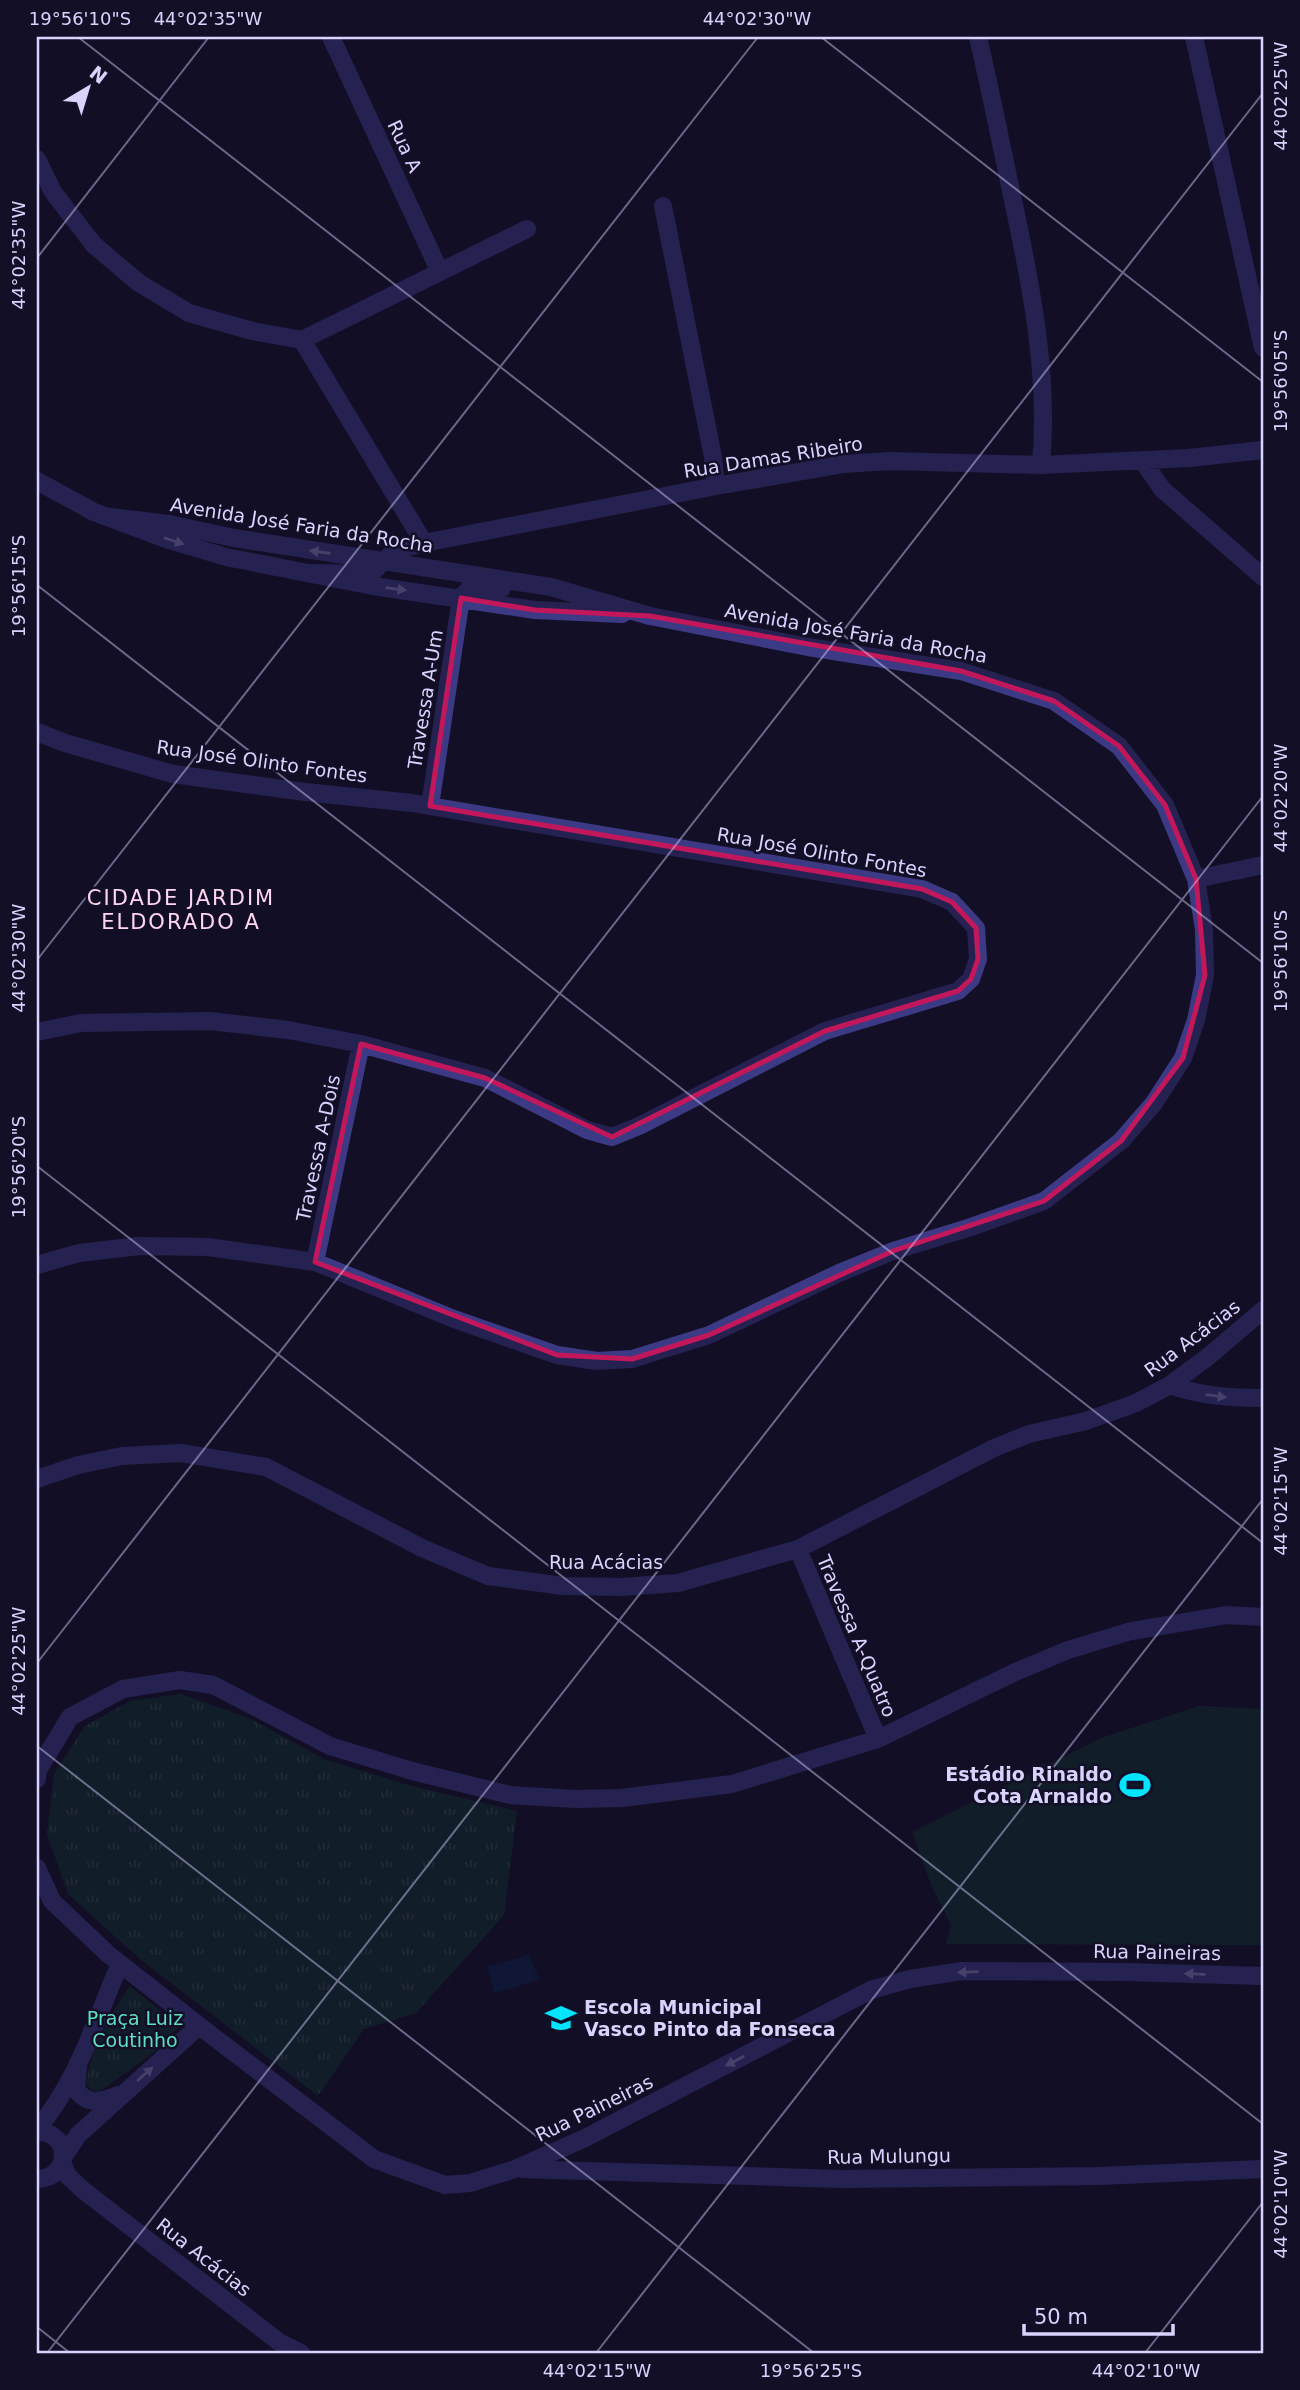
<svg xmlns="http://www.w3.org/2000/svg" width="1300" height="2390" font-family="'DejaVu Sans',sans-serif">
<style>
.grass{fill:url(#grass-tufts)}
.pitch{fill:#12302f}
.water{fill:#0c2248}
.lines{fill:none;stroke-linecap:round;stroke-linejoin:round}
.minor{stroke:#3d3a85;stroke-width:18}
.oneway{fill:#837fbc}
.marked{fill:none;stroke:#c2185b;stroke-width:5;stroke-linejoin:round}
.ticks{fill:none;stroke:#d9d4ff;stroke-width:2;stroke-opacity:0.45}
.labels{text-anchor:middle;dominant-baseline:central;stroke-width:5;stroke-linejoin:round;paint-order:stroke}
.street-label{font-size:19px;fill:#d9d4ff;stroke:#130f26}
.poi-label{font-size:19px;font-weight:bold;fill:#d9d4ff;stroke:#130f26;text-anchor:end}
.park-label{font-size:19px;fill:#5fe0c0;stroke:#130f26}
.neighbourhood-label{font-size:21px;letter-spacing:2px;fill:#ffd6f0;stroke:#130f26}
.neatline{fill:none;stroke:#d9d4ff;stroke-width:2.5}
.ticks-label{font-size:18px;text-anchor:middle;fill:#d9d4ff}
</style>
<defs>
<pattern id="grass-tufts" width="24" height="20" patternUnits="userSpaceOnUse" patternTransform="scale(1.75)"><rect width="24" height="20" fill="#12302f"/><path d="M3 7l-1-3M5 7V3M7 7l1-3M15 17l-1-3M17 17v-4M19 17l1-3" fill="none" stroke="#344d4e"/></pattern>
</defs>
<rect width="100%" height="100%" fill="#130f26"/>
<path class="grass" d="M181 1694 251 1719 324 1759 408 1785 517 1811 504 1915 416 2013 364 2029 318 2096 140 1959 68 1894 47 1834 54 1774 85 1726 130 1701Z
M130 1986 179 2026 160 2048 99 2092 92 2090 86 2083C92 2046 109 2016 130 1986Z"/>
<path class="pitch" d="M1199 1706 1263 1709V1945L946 1944 951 1925 932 1887 912 1832 1041 1768V1764H1049L1101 1738Z"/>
<path class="water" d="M529 1955 540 1980 494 1993 487 1967Z"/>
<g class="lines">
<path class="minor" d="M331 37 440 272
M978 37C991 93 1002 149 1014 205 1032 290 1049 377 1041 465
M1194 37 1263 348
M37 159 53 192 94 245 139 283 189 313 252 331 302 340 424 543
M663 206 713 457 716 486
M302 340 527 229
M1142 460 1162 489 1263 577
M37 481 94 512 169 540 226 557 373 586 535 610 622 614
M309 573 365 574 375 570 395 550 424 543 716 486 844 464 890 461 1041 465 1189 458 1263 450
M37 732 65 743 173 774 305 792 412 803 922 889 952 902 976 928 978 959 971 979 958 991 825 1031 639 1126 612 1137 587 1130 485 1078 361 1044 288 1030 210 1021 81 1023 37 1032
M430 806 461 598 469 589 502 588
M1196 879 1263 865
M315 1262 361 1044
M37 1265 79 1253 139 1246 208 1247 315 1262 454 1319 557 1355 597 1361 632 1359 709 1335 839 1273 893 1251 971 1227 1044 1201 1121 1141 1154 1103 1183 1058 1196 1020 1205 975 1204 930 1196 879 1165 805 1119 746 1054 701 961 671 808 647 650 616 551 587 234 538 169 524 110 517
M1170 1385C1201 1396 1230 1398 1263 1398
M37 1479 78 1465 122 1456 181 1453 266 1467 422 1548 488 1576 563 1586 621 1587 678 1583 798 1549 994 1448 1029 1434 1086 1421 1136 1403 1170 1385 1209 1356 1263 1310
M798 1549 878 1739
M37 1779 38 1770 70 1717 123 1689 180 1680 213 1685 330 1746 412 1771 510 1795 575 1799 622 1798 732 1784 878 1739 1013 1673 1068 1650 1131 1631 1226 1615 1263 1617
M37 1868 52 1901 109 1955 215 2038 374 2159 445 2185 470 2183 515 2169 583 2139 871 1990 910 1979 962 1971 1125 1972 1263 1976
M78 2068 76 2090C89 2106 101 2102 118 2095
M37 2129C77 2083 96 2019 120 1964
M37 2132C72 2131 71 2179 37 2179
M64 2156 78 2135 199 2026
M62 2162 68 2176 83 2190 279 2342 301 2353
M522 2169 841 2179 1098 2176 1263 2169"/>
</g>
<defs><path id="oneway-solid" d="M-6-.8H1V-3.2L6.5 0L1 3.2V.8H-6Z" transform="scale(1.75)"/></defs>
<g class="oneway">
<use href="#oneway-solid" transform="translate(174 541) rotate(18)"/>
<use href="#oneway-solid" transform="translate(320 552) rotate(-172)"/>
<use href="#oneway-solid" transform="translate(396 589) rotate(8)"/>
<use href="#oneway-solid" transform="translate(1216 1396) rotate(7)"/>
<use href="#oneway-solid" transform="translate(968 1972) rotate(178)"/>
<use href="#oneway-solid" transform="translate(1195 1974) rotate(-178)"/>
<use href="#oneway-solid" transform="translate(735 2061) rotate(153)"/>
<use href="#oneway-solid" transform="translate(145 2074) rotate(-42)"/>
</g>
<path d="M0 0H1300V2390H0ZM461 598 535 610 650 616 961 671 1054 701 1119 746 1165 805 1196 879 1205 975 1183 1058 1121 1141 1044 1201 893 1251 709 1335 632 1359 557 1355 315 1262 361 1044 485 1078 612 1137 825 1031 958 991 971 979 978 959 976 928 952 902 922 889 430 806Z" fill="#130f26" fill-opacity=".55" fill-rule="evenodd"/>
<path class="marked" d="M461 598 535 610 650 616 961 671 1054 701 1119 746 1165 805 1196 879 1205 975 1183 1058 1121 1141 1044 1201 893 1251 709 1335 632 1359 557 1355 315 1262 361 1044 485 1078 612 1137 825 1031 958 991 971 979 978 959 976 928 952 902 922 889 430 806Z"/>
<path class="ticks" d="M78 37 1263 963M821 37 1263 382M37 258 209 37M37 585 1263 1543M37 960 758 37M37 1166 1263 2124M37 1663 1263 93M37 1746 814 2353M37 2327 70 2353M47 2353 1263 796M596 2353 1263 1499M1145 2353 1263 2202"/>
<defs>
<g id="stadium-bare" transform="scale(2.415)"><path d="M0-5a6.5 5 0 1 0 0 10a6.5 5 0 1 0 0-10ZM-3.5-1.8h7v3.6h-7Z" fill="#00e5ff" stroke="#130f26" stroke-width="2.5" paint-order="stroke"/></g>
<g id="school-bare" transform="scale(2.415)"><path d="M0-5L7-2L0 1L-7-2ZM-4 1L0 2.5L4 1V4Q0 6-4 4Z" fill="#00e5ff" stroke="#130f26" stroke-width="2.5" paint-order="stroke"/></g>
</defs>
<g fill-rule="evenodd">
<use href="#stadium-bare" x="1135" y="1785"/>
<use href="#school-bare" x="561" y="2018"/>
</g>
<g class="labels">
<g class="street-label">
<text transform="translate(405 146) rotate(65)">Rua A</text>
<text transform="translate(773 457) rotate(-9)">Rua Damas Ribeiro</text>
<text transform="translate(302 525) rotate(9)">Avenida José Faria da Rocha</text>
<text transform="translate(856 633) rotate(10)">Avenida José Faria da Rocha</text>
<text transform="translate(425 699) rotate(-81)">Travessa A-Um</text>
<text transform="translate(262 761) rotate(8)">Rua José Olinto Fontes</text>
<text transform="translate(822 852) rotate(10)">Rua José Olinto Fontes</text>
<text transform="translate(318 1148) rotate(-78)">Travessa A-Dois</text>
<text transform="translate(1192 1338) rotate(-37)">Rua Acácias</text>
<text x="606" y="1562">Rua Acácias</text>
<text transform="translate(857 1636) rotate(67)">Travessa A-Quatro</text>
<text transform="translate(1157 1952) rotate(1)">Rua Paineiras</text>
<text transform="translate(594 2108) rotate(-26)">Rua Paineiras</text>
<text transform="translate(889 2156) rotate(-1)">Rua Mulungu</text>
<text transform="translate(204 2257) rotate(38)">Rua Acácias</text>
</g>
<g class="poi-label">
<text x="1112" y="1774">Estádio Rinaldo<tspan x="1112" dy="22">Cota Arnaldo</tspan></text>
<text x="584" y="2007" text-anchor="start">Escola Municipal<tspan x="584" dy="22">Vasco Pinto da Fonseca</tspan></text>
</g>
<g class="park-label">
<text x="135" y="2018">Praça Luiz<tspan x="135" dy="22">Coutinho</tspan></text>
</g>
<g class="neighbourhood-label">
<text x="181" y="898">CIDADE JARDIM<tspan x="181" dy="24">ELDORADO A</tspan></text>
</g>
</g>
<rect width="1300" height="2390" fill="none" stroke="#130f26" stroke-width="77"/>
<g transform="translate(88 88) rotate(38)" stroke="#130f26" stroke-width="5" paint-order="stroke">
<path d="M0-5L12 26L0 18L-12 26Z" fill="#d9d4ff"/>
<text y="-10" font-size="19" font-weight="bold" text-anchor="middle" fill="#d9d4ff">N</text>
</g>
<path d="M1024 2324v10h149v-10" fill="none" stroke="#d9d4ff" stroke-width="3.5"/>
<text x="1034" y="2324" font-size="21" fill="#d9d4ff" stroke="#130f26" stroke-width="5" paint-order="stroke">50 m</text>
<rect x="38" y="38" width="1224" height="2314" class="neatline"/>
<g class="ticks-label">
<text x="80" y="25">19°56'10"S</text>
<text x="208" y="25">44°02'35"W</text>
<text x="757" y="25">44°02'30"W</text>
<text transform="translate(1281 96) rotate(-90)" y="6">44°02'25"W</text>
<text transform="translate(19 255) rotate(-90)" y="6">44°02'35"W</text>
<text transform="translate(1281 381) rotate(-90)" y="6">19°56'05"S</text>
<text transform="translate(19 586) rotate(-90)" y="6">19°56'15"S</text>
<text transform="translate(1281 798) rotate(-90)" y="6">44°02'20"W</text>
<text transform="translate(19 958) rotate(-90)" y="6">44°02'30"W</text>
<text transform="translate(1281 961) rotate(-90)" y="6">19°56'10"S</text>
<text transform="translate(19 1167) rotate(-90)" y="6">19°56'20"S</text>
<text transform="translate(1281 1501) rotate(-90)" y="6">44°02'15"W</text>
<text transform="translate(19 1661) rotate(-90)" y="6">44°02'25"W</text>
<text transform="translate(1281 2204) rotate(-90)" y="6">44°02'10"W</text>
<text x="597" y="2377">44°02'15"W</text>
<text x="811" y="2377">19°56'25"S</text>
<text x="1146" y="2377">44°02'10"W</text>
</g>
</svg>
